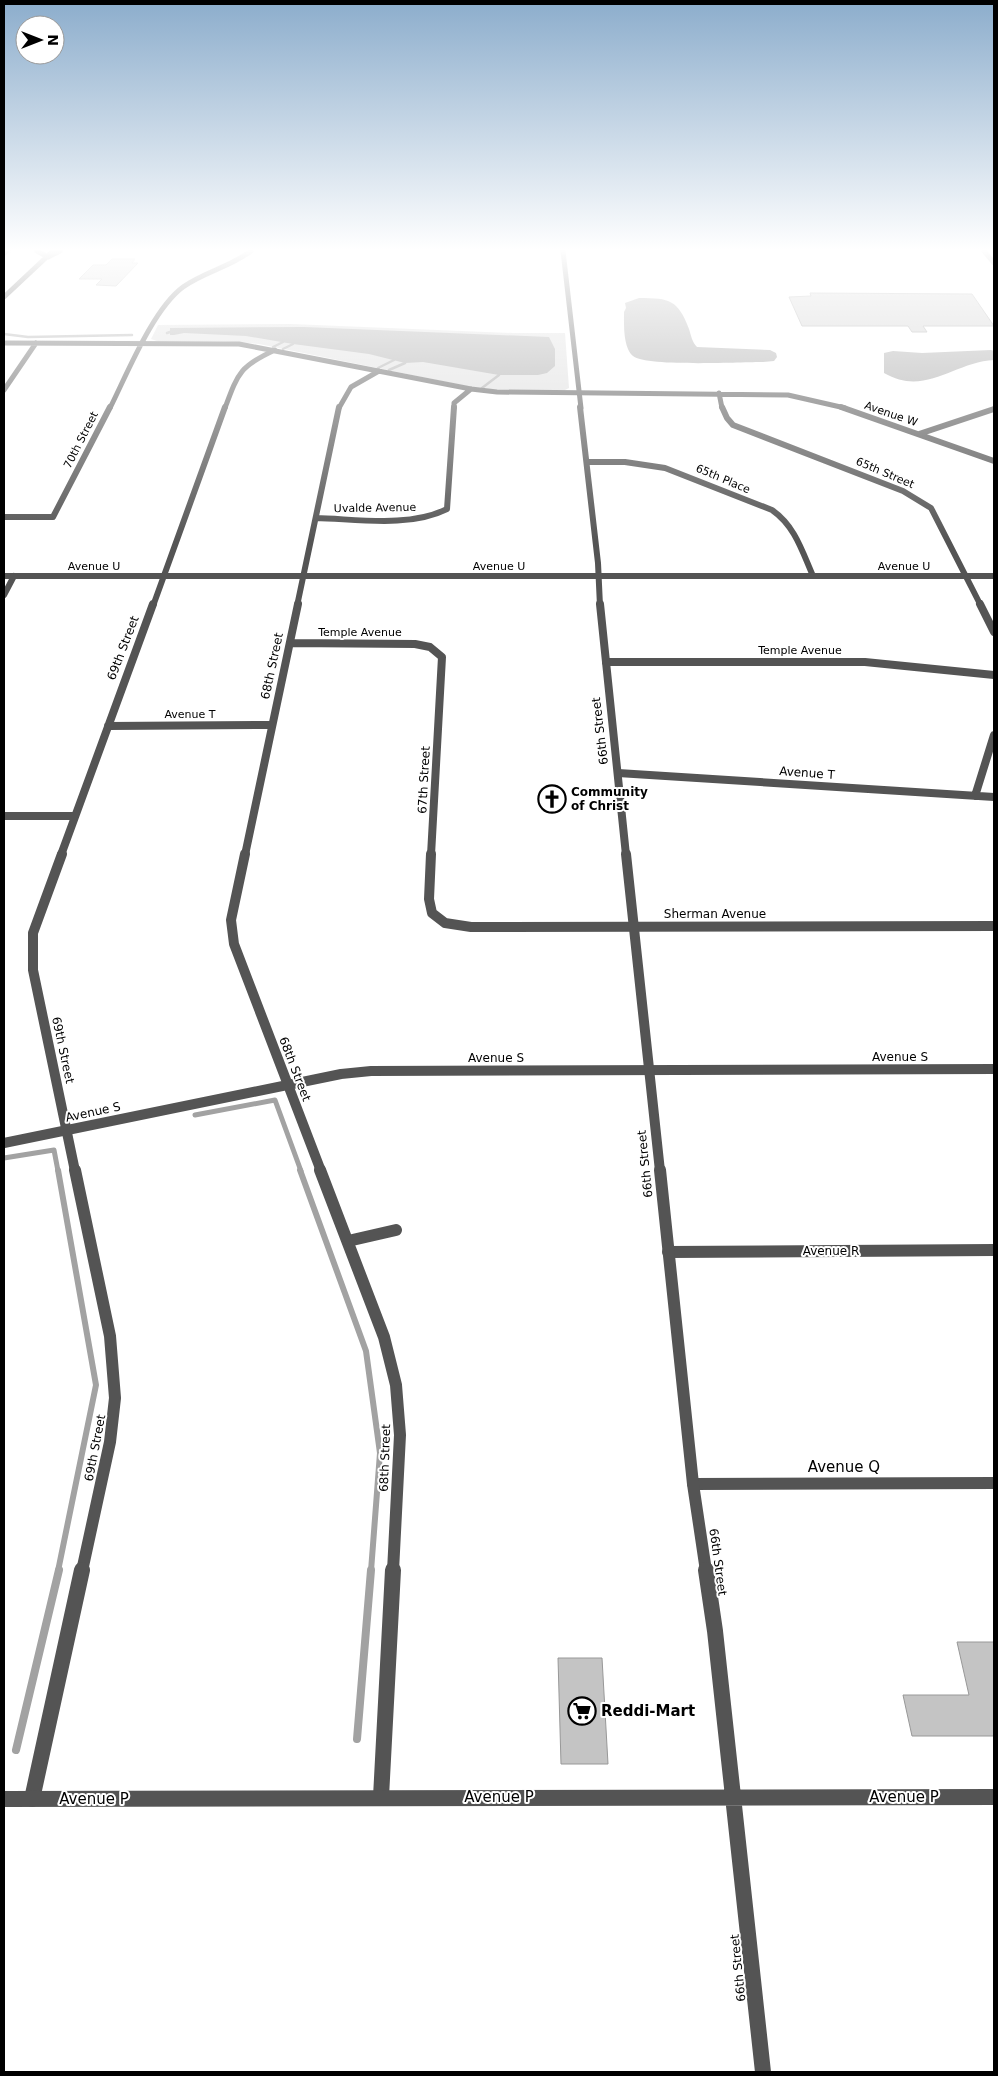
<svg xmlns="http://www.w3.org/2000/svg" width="998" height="2076" font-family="'DejaVu Sans',sans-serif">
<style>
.green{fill:#dbdbdb}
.water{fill:#a2a2a2}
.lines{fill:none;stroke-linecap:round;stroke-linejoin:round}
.stream-far3{stroke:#a2a2a2;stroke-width:2.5}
.stream-far2{stroke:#a2a2a2;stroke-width:5}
.stream-far1{stroke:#a2a2a2;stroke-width:6}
.stream{stroke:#a2a2a2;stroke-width:8}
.building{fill:#c4c4c4;stroke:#989898}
.motorway-casing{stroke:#dbdbdb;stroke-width:3}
.minor-far5{stroke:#545454;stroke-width:5}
.minor-far4{stroke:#545454;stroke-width:6}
.minor-far3{stroke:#545454;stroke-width:8}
.minor-far2{stroke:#545454;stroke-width:10}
.minor-far1{stroke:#545454;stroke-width:12}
.minor{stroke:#545454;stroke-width:16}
.tertiary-far5{stroke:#545454;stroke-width:5}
.tertiary-far4{stroke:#545454;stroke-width:6}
.tertiary-far3{stroke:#545454;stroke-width:8}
.tertiary-far2{stroke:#545454;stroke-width:10}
.tertiary-far1{stroke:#545454;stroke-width:12}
.tertiary{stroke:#545454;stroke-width:16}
.secondary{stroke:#212121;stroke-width:5}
.motorway{fill:#000;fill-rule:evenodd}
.labels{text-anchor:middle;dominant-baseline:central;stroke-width:4;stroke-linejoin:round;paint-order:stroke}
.far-street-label{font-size:11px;fill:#000;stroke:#fff}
.street-label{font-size:12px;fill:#000;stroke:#fff}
.poi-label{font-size:12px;font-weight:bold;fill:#000;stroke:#fff;text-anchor:start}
.near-street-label{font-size:15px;fill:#000;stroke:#fff}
.near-poi-label{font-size:15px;font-weight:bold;fill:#000;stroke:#fff;text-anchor:start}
</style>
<rect width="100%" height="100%" fill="#fff"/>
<path class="green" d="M291 324 513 333H565L569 388 565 390H499L471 387 259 344 224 341H157L151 339 158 325Z"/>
<path class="water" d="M639 298C670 298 678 300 689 329 691 335 692 342 697 347L770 350 776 353 777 357 774 361 763 362C741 362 646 367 633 356 623 348 624 324 624 312L626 308 625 303Z
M304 327 549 337 555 349V366L547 373 538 375H499L423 362 405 363 369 354 293 344 246 336 184 333 174 335H170V328Z
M991 350 994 351V360C954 362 925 397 884 373V353L893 351 922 353Z"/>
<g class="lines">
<path class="stream-far3" d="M167 333 170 332
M4 334 28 337 132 335
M273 347 283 342
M283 349 293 344
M378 368 394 360
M389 370 405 363
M482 388 499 375"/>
<path class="stream-far2" d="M195 1115 275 1100 301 1171
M4 1158 54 1150 58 1171"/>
<path class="stream-far1" d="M58 1170 96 1385 58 1571
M300 1170 366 1351 380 1453 371 1571"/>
<path class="stream" d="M357 1739 371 1570
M16 1750 59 1570"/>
</g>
<path class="building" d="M112 259H135L132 263H138L116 286 96 285 102 279H79L93 265H106Z
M810 293 972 294 994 326H923L927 332H912L908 326H802L789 297 811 296Z
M957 1642H994V1736H912L903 1695H969Z
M558 1658H602L608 1764H561Z"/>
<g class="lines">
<g class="motorway-casing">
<path id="motorway" d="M4 251H10L4 257Z"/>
</g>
<path class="minor-far5" d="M984 251 994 263
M4 343 239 344 471 389 497 392 788 395 845 408
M4 390 36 343
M719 393 722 408
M110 408C127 374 153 309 183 287 204 272 230 267 251 251
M225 408C238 373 240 366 275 350
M339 408 351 387 379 371
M454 408V403L471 389"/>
<path class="minor-far4" d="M722 407 727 418 733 425 903 491 931 508 981 606
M841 407 994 461
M919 434 994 409
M587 462H625L665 468 772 510C795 526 802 551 813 576
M4 517H53L110 407
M316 518C357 519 409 528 447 509L454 407
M4 595 14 576
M153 606 225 407
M297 606 339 407"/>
<path class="minor-far3" d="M980 604 994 632
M290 643 415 644 430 647 442 657 431 855
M606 662H865L994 675
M108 726 271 725
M618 773 994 797
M975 796 994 735
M4 816H75
M61 855 153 604
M245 855 298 604"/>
<path class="minor-far2" d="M62 854 33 933V970L75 1171
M245 854 231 920 234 944 321 1171
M431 854 429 899 432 913 445 923 471 927 994 926
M4 1143 341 1074 371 1071 994 1069"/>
<path class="minor-far1" d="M75 1170 110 1336 115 1398 110 1442 82 1571
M320 1170 384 1337 396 1385 400 1435 393 1571
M348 1241 396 1230
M668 1252 994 1250
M693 1484 994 1483"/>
<path class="minor" d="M381 1797 393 1570
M32 1799 82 1570"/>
<path class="tertiary-far5" d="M563 251 581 408"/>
<path class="tertiary-far4" d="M580 407 598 563 600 606
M4 576H994"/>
<path class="tertiary-far3" d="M600 604 626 855"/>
<path class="tertiary-far2" d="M626 854 660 1171"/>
<path class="tertiary-far1" d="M660 1170 693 1484 706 1571"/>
<path class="tertiary" d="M706 1570 715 1631 763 2072
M4 1799 994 1797"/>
<path class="secondary" d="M37 251 48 257 60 251
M4 297 53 251"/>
<use href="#motorway" class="motorway"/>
</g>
<linearGradient id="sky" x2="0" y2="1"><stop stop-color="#8cadcc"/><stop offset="0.46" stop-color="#fff"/><stop offset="1" stop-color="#fff" stop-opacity="0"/></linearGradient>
<rect width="998" height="542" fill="url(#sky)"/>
<defs>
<g id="church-ring" transform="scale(1.4375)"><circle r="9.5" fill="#fff" stroke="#000" stroke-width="1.5"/><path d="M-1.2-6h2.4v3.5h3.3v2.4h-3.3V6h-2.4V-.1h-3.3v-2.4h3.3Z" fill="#000"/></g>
<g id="supermarket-ring" transform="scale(1.4375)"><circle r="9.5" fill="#fff" stroke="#000" stroke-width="1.5"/><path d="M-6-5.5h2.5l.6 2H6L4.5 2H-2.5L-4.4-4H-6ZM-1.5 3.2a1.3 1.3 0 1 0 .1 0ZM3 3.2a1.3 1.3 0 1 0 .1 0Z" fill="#000"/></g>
</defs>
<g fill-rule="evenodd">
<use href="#church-ring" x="552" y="799"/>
<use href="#supermarket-ring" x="582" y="1711"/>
</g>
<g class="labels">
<g class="far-street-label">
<text transform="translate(891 414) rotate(19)">Avenue W</text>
<text transform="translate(81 440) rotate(-63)">70th Street</text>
<text transform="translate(885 473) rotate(23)">65th Street</text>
<text transform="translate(723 479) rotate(23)">65th Place</text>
<text transform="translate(375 508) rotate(-1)">Uvalde Avenue</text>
<text x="94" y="566">Avenue U</text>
<text x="499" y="566">Avenue U</text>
<text x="904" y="566">Avenue U</text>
<text x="360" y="632">Temple Avenue</text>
<text x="800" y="650">Temple Avenue</text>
<text x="190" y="714">Avenue T</text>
</g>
<g class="street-label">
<text transform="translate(123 648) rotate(-69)">69th Street</text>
<text transform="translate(272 666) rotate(-78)">68th Street</text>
<text transform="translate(600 731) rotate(-97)">66th Street</text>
<text transform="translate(807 773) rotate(4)">Avenue T</text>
<text transform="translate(424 780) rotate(-87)">67th Street</text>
<text x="715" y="914">Sherman Avenue</text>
<text transform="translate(63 1050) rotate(78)">69th Street</text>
<text x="900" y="1057">Avenue S</text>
<text x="496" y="1058">Avenue S</text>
<text transform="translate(295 1069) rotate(69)">68th Street</text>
<text transform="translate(93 1112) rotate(-12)">Avenue S</text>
<text transform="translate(645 1164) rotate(-96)">66th Street</text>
<text x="831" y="1251">Avenue R</text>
<text transform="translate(95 1448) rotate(-79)">69th Street</text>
<text transform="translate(385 1458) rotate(-88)">68th Street</text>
<text transform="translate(718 1562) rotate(82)">66th Street</text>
<text transform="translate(738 1968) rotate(-96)">66th Street</text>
</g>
<g class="poi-label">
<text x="571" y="792">Community<tspan x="571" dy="14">of Christ</tspan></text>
</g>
<g class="near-street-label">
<text x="844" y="1467">Avenue Q</text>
<text x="499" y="1797">Avenue P</text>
<text x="904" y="1797">Avenue P</text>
<text x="94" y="1799">Avenue P</text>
</g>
<g class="near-poi-label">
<text x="601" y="1711">Reddi-Mart</text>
</g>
</g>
<rect width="998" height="2076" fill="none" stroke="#000000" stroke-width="10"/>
<g transform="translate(40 40) rotate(90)"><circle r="24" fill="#ffffff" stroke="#999999"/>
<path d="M0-4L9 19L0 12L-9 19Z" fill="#000000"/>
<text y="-8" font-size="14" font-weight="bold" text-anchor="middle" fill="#000000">N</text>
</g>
</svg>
